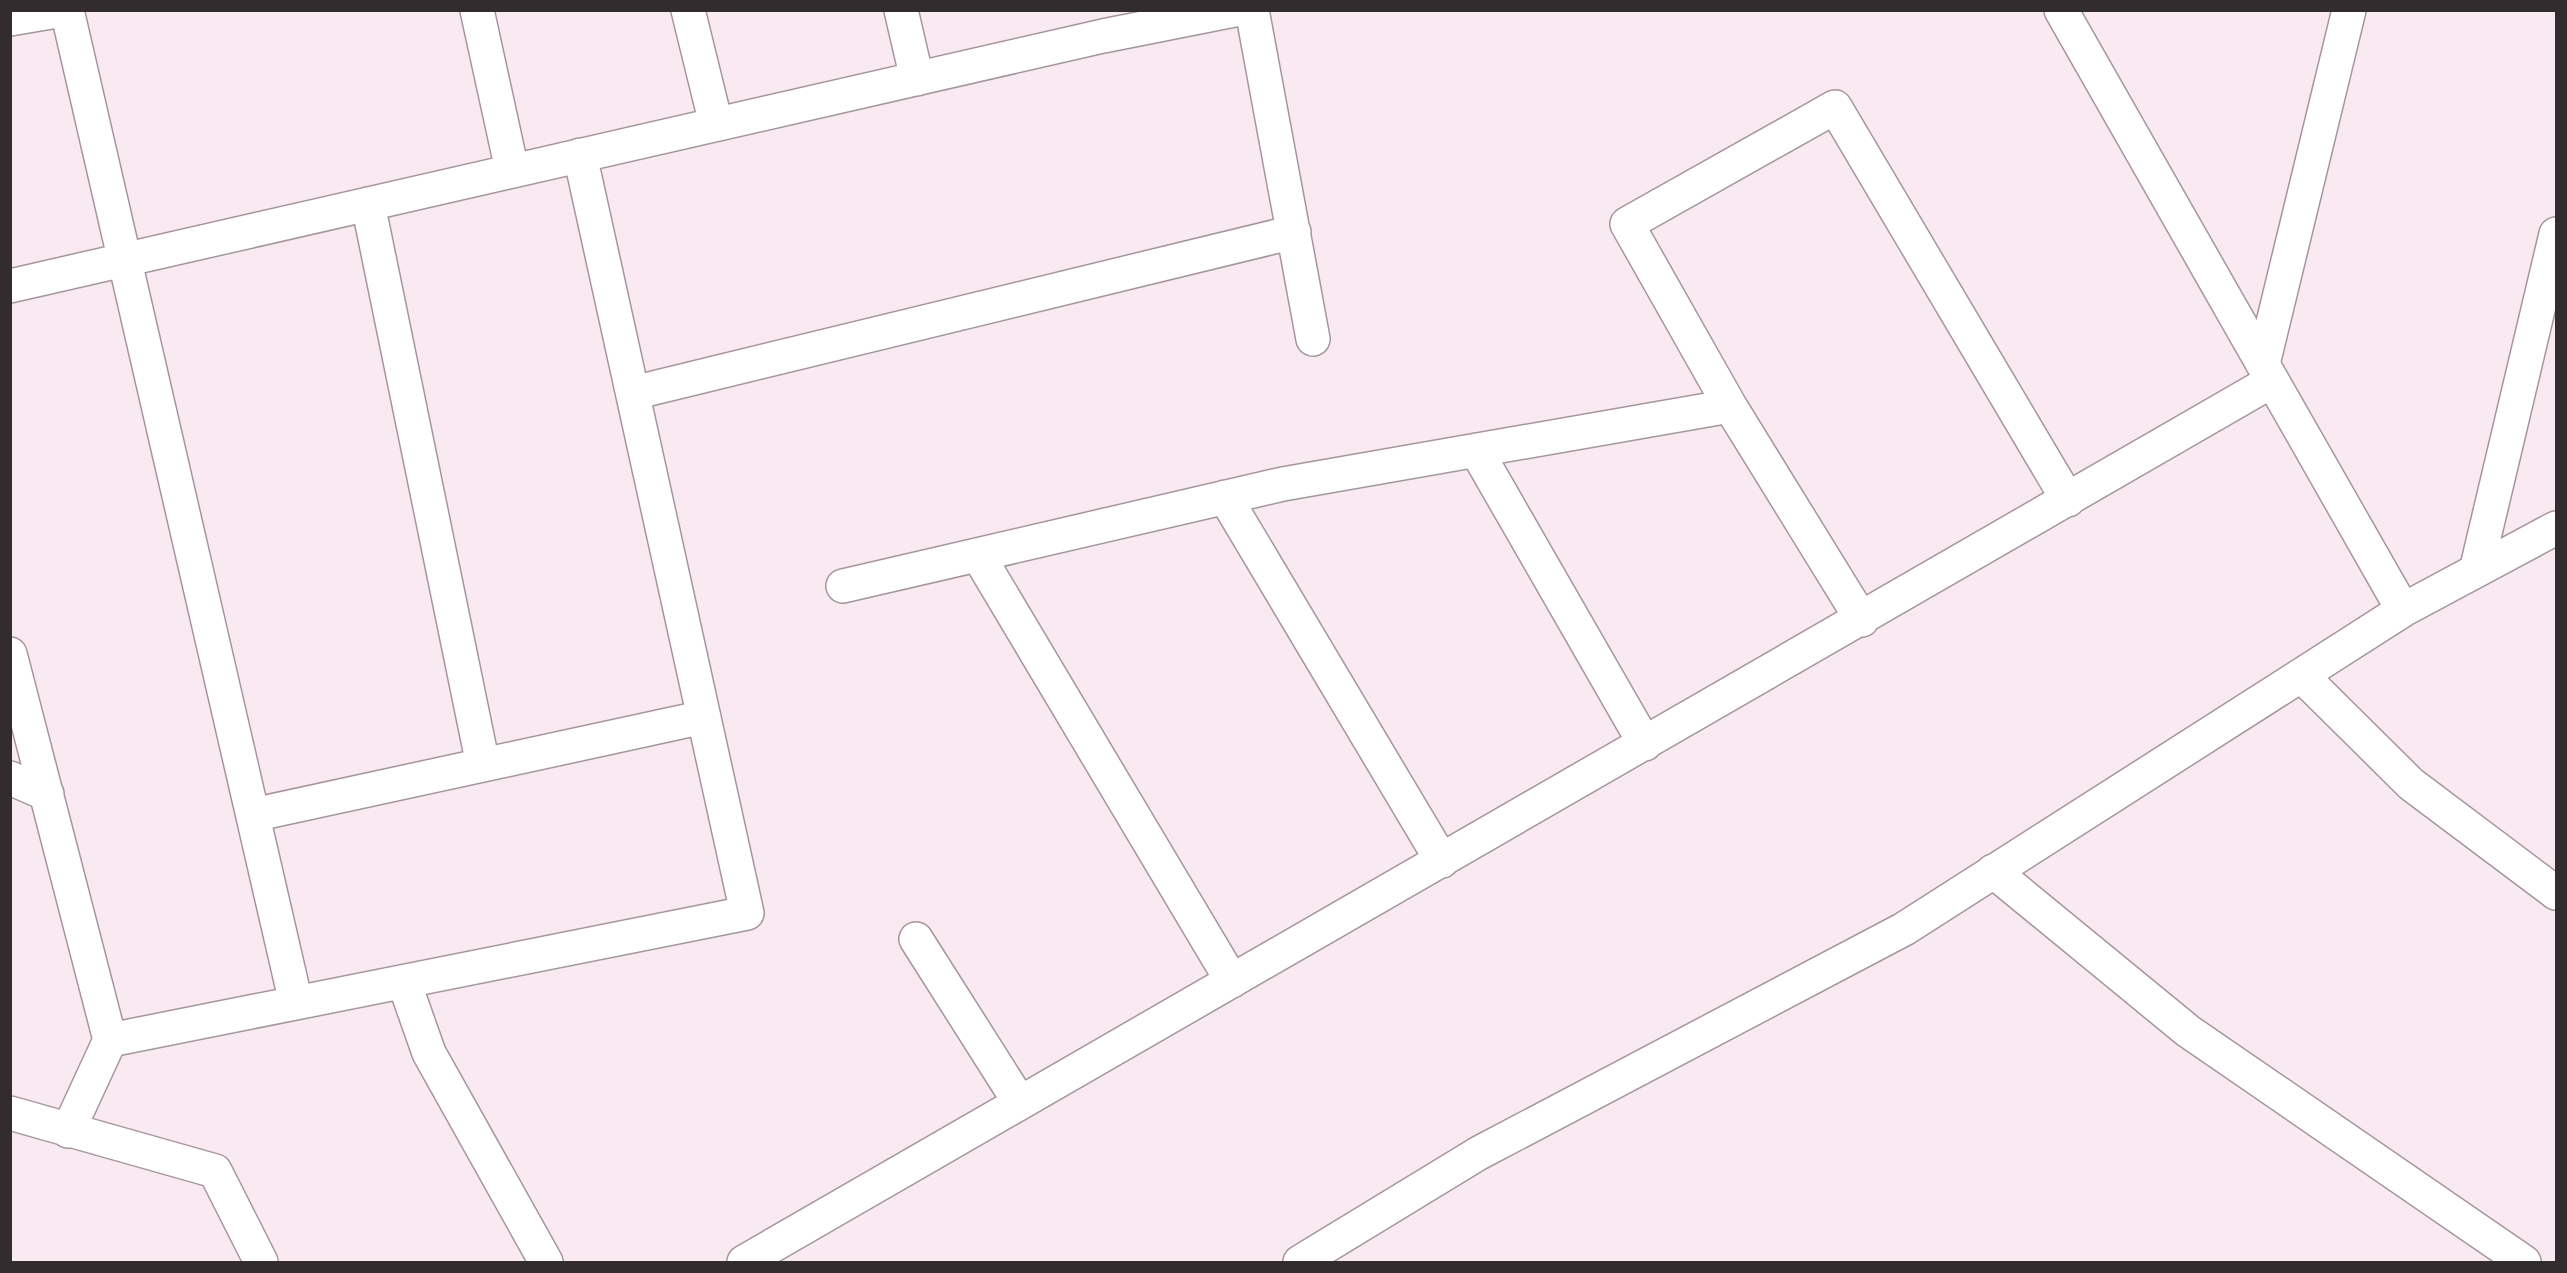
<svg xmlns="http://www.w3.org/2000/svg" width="2567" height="1273" font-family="'IBM Plex Sans',sans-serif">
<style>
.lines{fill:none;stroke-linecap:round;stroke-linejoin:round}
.street-casing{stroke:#a5969c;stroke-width:36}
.street{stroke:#fff;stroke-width:33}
</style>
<rect width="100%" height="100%" fill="#f9e9f0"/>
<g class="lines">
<g class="street-casing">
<path id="street" d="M67 10 296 1003
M477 10 512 170
M688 10 716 124
M901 10 917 79
M1252 10 1313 339
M2061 10 2403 610
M10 19 63 10
M368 204 483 765
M10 286 1103 36 1234 10
M2263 364 2349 10
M633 393 1294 232
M1476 450 1645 744
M1225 497 1442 861
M978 555 1232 981
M2476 571 2556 234
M843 586 1283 484 1730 406
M1862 620 1730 406 1627 224 1835 107 2068 500
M10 654 110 1040 747 913 580 155
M2301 675 2411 784 2556 893
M10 778 47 794
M253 815 704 717
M1993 871 2188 1031 2524 1262
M916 939 1020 1103
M404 982 429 1053 546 1262
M10 1113 215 1171 261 1262
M68 1131 110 1040
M744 1262 2272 381
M1300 1262 1479 1153 1904 929 2403 610 2556 528"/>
</g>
<use href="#street" class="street"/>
</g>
<rect width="2567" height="1273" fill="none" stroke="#322c2f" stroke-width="24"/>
</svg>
